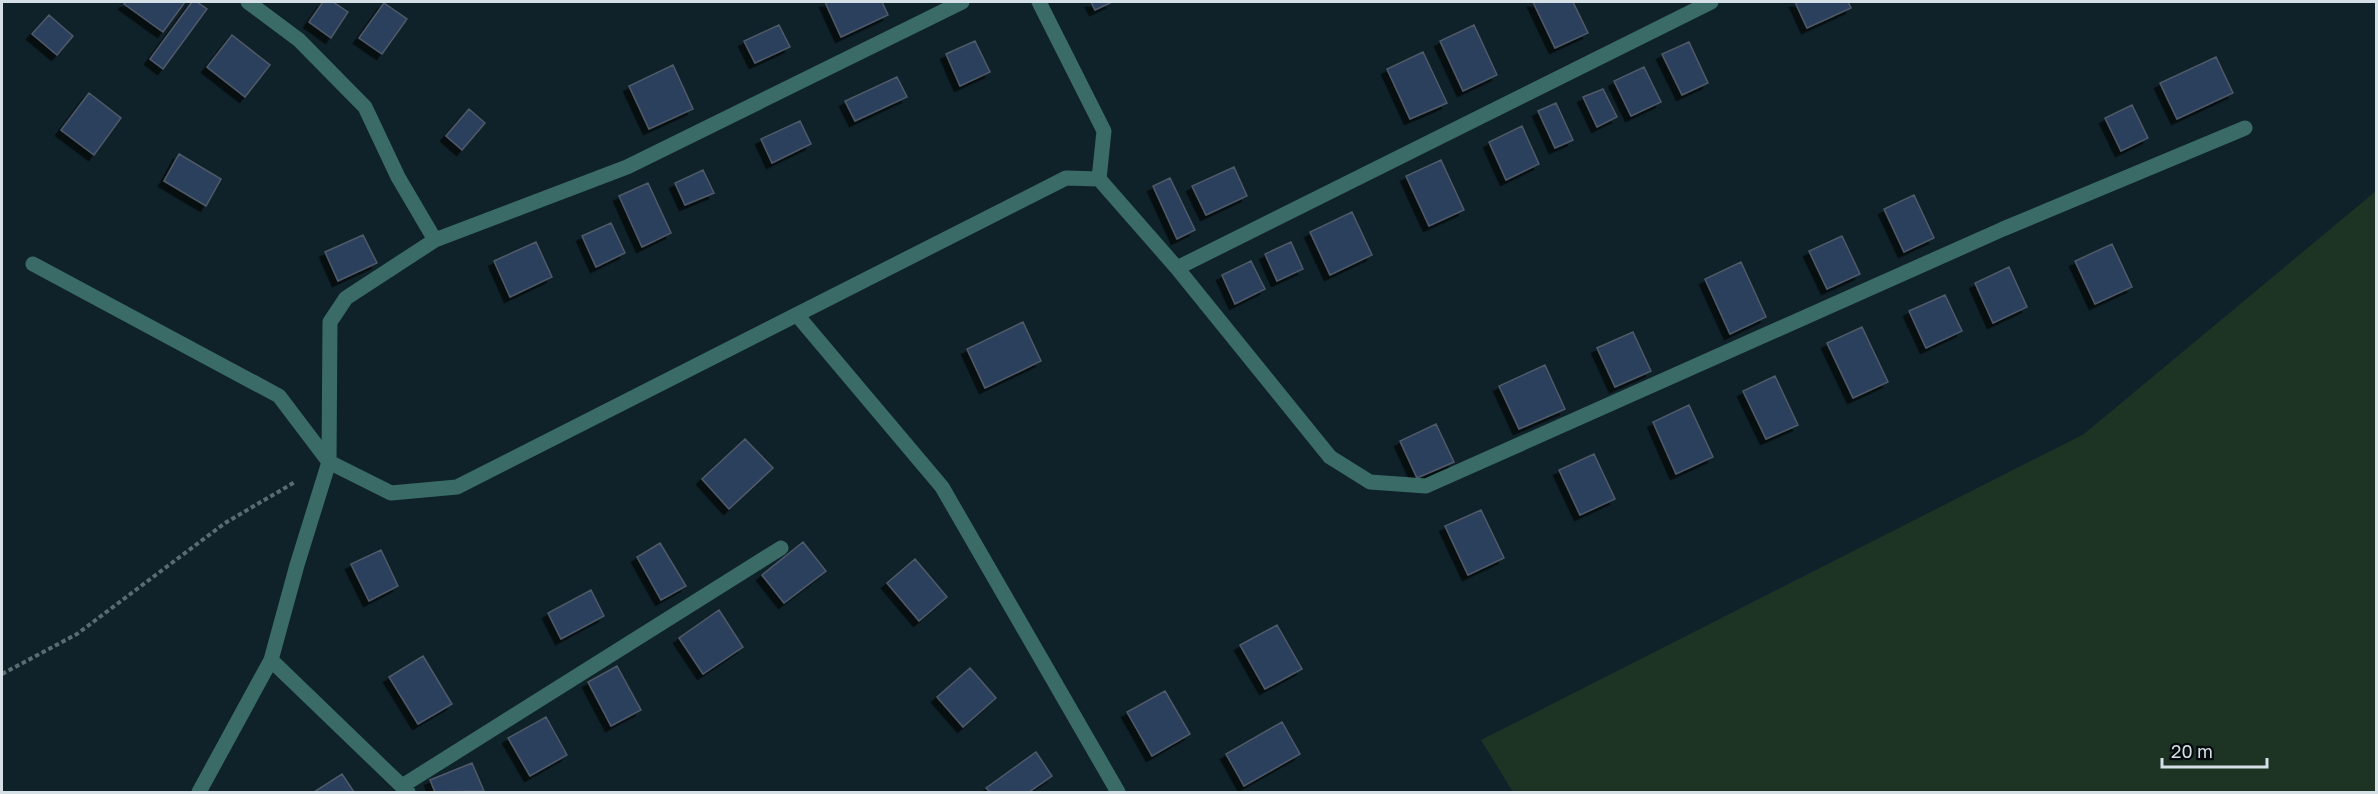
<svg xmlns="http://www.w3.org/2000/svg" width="2378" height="794" font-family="'Golos Text',sans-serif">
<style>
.green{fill:#1d3425}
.building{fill:#2b3f5d;stroke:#505a69;stroke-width:1.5;filter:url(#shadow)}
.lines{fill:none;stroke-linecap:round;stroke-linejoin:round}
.path{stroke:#5b6b72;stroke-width:4;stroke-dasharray:4.5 3;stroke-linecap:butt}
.minor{stroke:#3a6b67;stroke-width:15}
</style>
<defs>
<filter id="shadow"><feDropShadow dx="-5.5" dy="5.5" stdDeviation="0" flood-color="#0009"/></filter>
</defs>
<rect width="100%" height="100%" fill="#0f2229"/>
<path class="green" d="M2376 191V792H1513L1481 740 2084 434Z"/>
<path class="building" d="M126 2H185L163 32 124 4Z
M192 2H197L207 9 163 69 150 59Z
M323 2H333L348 12 331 38 309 22Z
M825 2H882L888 15 841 37Z
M1091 2H1112L1095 10Z
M1533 2H1573L1588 33 1555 48Z
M1795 2H1848L1851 8 1807 28Z
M384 3 407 19 382 54 359 38Z
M49 15 73 36 57 55 32 34Z
M779 25 790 47 755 63 744 41Z
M1474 25 1497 75 1463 91 1440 41Z
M232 35 270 65 245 97 207 67Z
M975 41 990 72 960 86 946 54Z
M1689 42 1708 83 1682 95 1662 54Z
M1423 52 1447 103 1410 119 1387 69Z
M2216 57 2233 93 2177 119 2160 83Z
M673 65 693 109 649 129 629 86Z
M1644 67 1661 102 1631 116 1614 81Z
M897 77 907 97 855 121 845 101Z
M1603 89 1617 117 1597 127 1583 97Z
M89 93 121 118 94 155 61 130Z
M1556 103 1573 140 1555 148 1538 111Z
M2132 105 2148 138 2121 151 2105 118Z
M469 109 485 123 462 150 446 136Z
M800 121 811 144 772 163 761 139Z
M1522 126 1539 164 1506 180 1489 142Z
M179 154 221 179 206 206 164 181Z
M1441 160 1464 210 1429 226 1406 176Z
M1234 167 1247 196 1206 215 1192 186Z
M703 170 714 193 685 205 675 183Z
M1170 178 1195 230 1177 239 1153 186Z
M648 183 671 233 642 247 619 196Z
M1914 195 1934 238 1904 252 1884 209Z
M1352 212 1372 255 1330 275 1310 232Z
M611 223 625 253 596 267 582 236Z
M363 235 377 263 338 281 325 252Z
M1842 236 1860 274 1827 289 1809 251Z
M536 242 552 277 510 297 494 261Z
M1291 242 1303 269 1277 281 1265 254Z
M2112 244 2132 287 2095 304 2075 261Z
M1251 261 1265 289 1235 304 1222 275Z
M1741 262 1766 317 1730 334 1705 279Z
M2009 267 2027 307 1993 323 1975 283Z
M1945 295 1962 331 1926 348 1909 311Z
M1023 322 1041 361 985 388 967 349Z
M1862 327 1888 382 1853 398 1827 343Z
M1633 332 1651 371 1615 387 1597 348Z
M1545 365 1565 409 1519 429 1499 386Z
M1775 376 1798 425 1766 439 1743 391Z
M1689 405 1713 457 1676 474 1653 422Z
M1436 424 1454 462 1417 478 1400 441Z
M745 439 773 468 729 509 702 479Z
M1594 454 1615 499 1580 515 1559 470Z
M1481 510 1504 558 1468 575 1445 526Z
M803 542 826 571 784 603 762 575Z
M660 543 686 586 661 600 637 557Z
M381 550 398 586 369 601 351 564Z
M915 559 947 597 919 621 887 583Z
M591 590 604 616 561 639 548 613Z
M719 610 743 647 703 674 679 638Z
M1277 625 1302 669 1265 689 1240 645Z
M423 656 452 704 418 724 389 677Z
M617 666 641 710 611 726 588 682Z
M970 668 996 698 963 727 937 697Z
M1165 691 1190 734 1152 756 1127 712Z
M546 717 567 755 530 776 508 738Z
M1282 722 1300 754 1244 786 1226 754Z
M1036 752 1052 776 1029 792H990L986 788Z
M472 763 484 791 435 792 430 780Z
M342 774 354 792H314Z"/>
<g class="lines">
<path class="path" d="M2 674 77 634 225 523 295 482"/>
<path class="minor" d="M1039 2 1104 131 1099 179
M435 240 627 167 962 2
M33 264 279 396 329 462 391 493 457 487 1066 178 1099 179 1177 268 1330 457 1370 482 1426 486 2003 229 2245 128
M1177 268 1711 2
M797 315 942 487 1118 792
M271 660 408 792
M402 786 781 548
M199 792 271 660 297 565 329 462 330 322 346 298 435 240 398 177 365 107 299 40 248 2"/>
</g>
<rect width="2378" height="794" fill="none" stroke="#d4e0e5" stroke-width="6"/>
<path d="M2162 758v9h105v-9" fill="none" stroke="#d4e0e5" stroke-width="3"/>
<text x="2171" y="758" font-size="18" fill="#d4e0e5" stroke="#040a0d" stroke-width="4.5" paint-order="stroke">20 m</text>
</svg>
